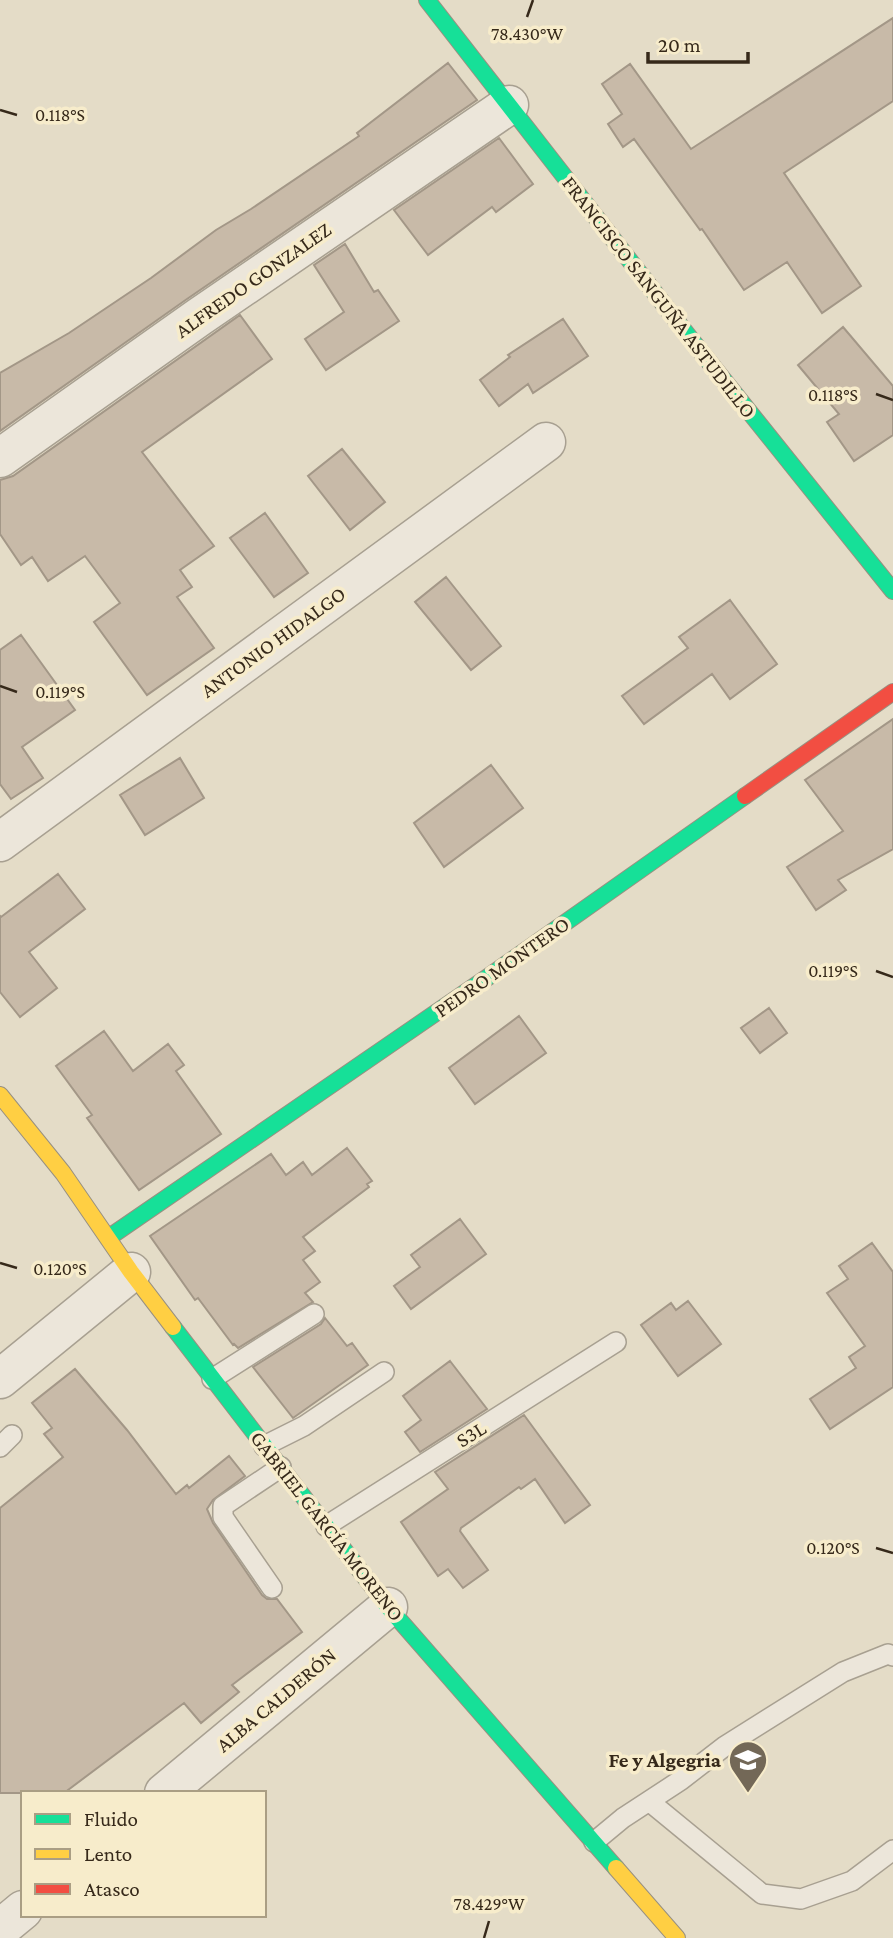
<svg xmlns="http://www.w3.org/2000/svg" width="893" height="1938" font-family="'Crimson Pro',serif">
<style>
.building{fill:#c8baa8;stroke:#a39787;stroke-width:2}
.lines{fill:none;stroke-linecap:round;stroke-linejoin:round}
.lane-casing{stroke:#a8a091;stroke-width:22}
.street-casing{stroke:#a8a091;stroke-width:41}
.fast-casing{stroke:#989081;stroke-width:18}
.slow-casing{stroke:#989081;stroke-width:18}
.jam-casing{stroke:#989081;stroke-width:18}
.lane{stroke:#ece6da;stroke-width:19}
.street{stroke:#ece6da;stroke-width:38}
.fast{stroke:#16e098;stroke-width:16}
.slow{stroke:#ffcf43;stroke-width:16}
.jam{stroke:#f24e42;stroke-width:16}
.ticks{fill:none;stroke:#36291a;stroke-width:2.5}
.labels{text-anchor:middle;dominant-baseline:central;stroke-width:7;stroke-linejoin:round;paint-order:stroke}
.street-label{font-size:21px;fill:#36291a;stroke:#f7eccb}
.poi-label{font-size:21px;font-weight:bold;fill:#36291a;stroke:#f7eccb;text-anchor:end}
.ticks-label{font-size:18px;text-anchor:middle;fill:#36291a;stroke:#f7eccb;stroke-width:7;stroke-linejoin:round;paint-order:stroke}
</style>
<rect width="100%" height="100%" fill="#e4dcc7"/>
<path class="building" d="M893 18V101L784 173 861 286 822 313 787 262 744 290 702 229 700 230 634 139 623 147 608 124 622 114 602 84 630 64 691 149Z
M448 63 477 100 187 299 0 431V373L69 333 151 278 216 230 251 209 359 136 357 133Z
M499 138 533 184 496 212 492 207 428 255 394 210Z
M345 244 374 292 378 290 399 321 326 370 305 339 344 312 314 265Z
M240 315 272 359 142 452 214 546 180 570 192 587 177 597 214 648 147 695 94 622 120 603 85 556 48 581 32 557 21 565 0 534V480L13 476Z
M563 319 588 356 533 393 528 384 499 406 480 380 510 357 508 355Z
M843 327 893 386V435L854 461 827 422 839 414 798 365Z
M342 449 385 502 350 530 308 476Z
M265 513 308 573 274 597 230 538Z
M446 577 501 646 471 670 415 602Z
M730 600 777 664 730 699 712 674 644 724 622 696 688 648 679 637Z
M21 635 75 710 22 747 43 778 11 799 0 784V650Z
M893 719V849L838 880 846 890 816 910 787 867 843 831 805 780Z
M180 758 204 798 145 835 120 795Z
M491 765 523 808 444 867 414 823Z
M58 874 85 909 29 952 57 988 20 1017 0 992V916L1 917Z
M769 1008 787 1033 760 1053 741 1028Z
M519 1016 546 1053 475 1104 449 1068Z
M104 1031 133 1071 168 1044 184 1065 176 1071 221 1134 139 1190 87 1118 92 1115 56 1066Z
M347 1148 372 1181 367 1184 369 1187 303 1237 315 1251 303 1260 320 1282 305 1293 313 1302 238 1348 234 1344 233 1345 198 1298 195 1300 150 1236 271 1154 286 1175 303 1162 312 1175Z
M460 1219 486 1254 411 1309 394 1286 420 1267 411 1255Z
M872 1243 893 1272V1387L830 1429 810 1399 856 1368 849 1357 865 1346 827 1293 848 1279 839 1266Z
M688 1301 721 1344 678 1376 641 1325 671 1303 676 1310Z
M325 1318 347 1346 352 1343 368 1365 293 1418 253 1367 321 1324Z
M450 1361 487 1409 420 1452 405 1432 421 1420 403 1396Z
M75 1369 127 1430 176 1494 187 1485 189 1488 229 1456 245 1476 213 1500 207 1509 213 1523 262 1595 267 1599H277L302 1632 232 1685 239 1692 201 1723 184 1703 64 1793H0V1508L63 1457 44 1434 52 1428 32 1403Z
M524 1415 590 1505 565 1523 535 1479 521 1489 519 1487 461 1528 460 1531 488 1570 463 1588 448 1569 438 1576 401 1522 448 1489 435 1472Z"/>
<g class="lines">
<g class="lane-casing">
<path id="lane" d="M212 1379 314 1314
M264 1446 304 1426 384 1372
M0 1447 12 1435
M326 1526 616 1342
M272 1588 223 1517V1506L281 1467
M650 1802 762 1894 801 1899 852 1881 893 1850
M594 1842 623 1818 681 1780 725 1746 843 1672 888 1654 893 1656"/>
</g>
<g class="street-casing">
<path id="street" d="M0 458 199 317 509 105
M0 842 546 442
M0 1379 131 1272
M164 1793 388 1607
M0 1929 23 1910"/>
</g>
<g class="fast-casing">
<path id="fast" d="M427 0 690 338 893 591
M108 1238 488 977 745 796
M173 1327 388 1607 616 1868"/>
</g>
<g class="slow-casing">
<path id="slow" d="M0 1095 63 1173 131 1272 173 1327
M616 1868 677 1938"/>
</g>
<g class="jam-casing">
<path id="jam" d="M745 796 893 692"/>
</g>
<use href="#lane" class="lane"/>
<use href="#street" class="street"/>
<use href="#fast" class="fast"/>
<use href="#slow" class="slow"/>
<use href="#jam" class="jam"/>
</g>
<path class="ticks" d="M527 17 533 0M0 110 17 115M876 394 893 400M0 686 17 692M876 971 893 977M0 1263 17 1268M876 1548 893 1553M484 1938 489 1921"/>
<defs>
<g id="school-pin" transform="scale(2.0125)"><path d="M0 17L-7.5 6A9.5 9.5 0 1 1 7.5 6Z" fill="#736857" stroke="#f7eccb"/><path d="M0-5L7-2L0 1L-7-2ZM-4 1L0 2.5L4 1V4Q0 6-4 4Z" fill="#fff"/></g>
</defs>
<g fill-rule="evenodd">
<use href="#school-pin" x="748" y="1760"/>
</g>
<g class="labels">
<g class="street-label">
<text transform="translate(253 280) rotate(-35)">ALFREDO GONZALEZ</text>
<text transform="translate(659 297) rotate(52)">FRANCISCO SANGUÑA ASTUDILLO</text>
<text transform="translate(273 642) rotate(-36)">ANTONIO HIDALGO</text>
<text transform="translate(502 967) rotate(-35)">PEDRO MONTERO</text>
<text transform="translate(471 1434) rotate(-32)">S3L</text>
<text transform="translate(327 1526) rotate(52)">GABRIEL GARCÍA MORENO</text>
<text transform="translate(276 1700) rotate(-40)">ALBA CALDERÓN</text>
</g>
<g class="poi-label">
<text x="721" y="1760">Fe y Algegria</text>
</g>
</g>
<g class="ticks-label">
<text x="527" y="40">78.430°W</text>
<text x="60" y="121">0.118°S</text>
<text x="833" y="401">0.118°S</text>
<text x="60" y="698">0.119°S</text>
<text x="833" y="977">0.119°S</text>
<text x="60" y="1275">0.120°S</text>
<text x="833" y="1554">0.120°S</text>
<text x="489" y="1910">78.429°W</text>
</g>
<rect x="21" y="1791" width="245" height="126" fill="#f7eccb" stroke="#aa9e84" stroke-width="2"/>
<rect x="35" y="1814" width="35" height="10" fill="#16e098" stroke="#aa9e84" stroke-width="2"/>
<text x="84" y="1826" font-size="21" fill="#36291a">Fluido</text>
<rect x="35" y="1849" width="35" height="10" fill="#ffcf43" stroke="#aa9e84" stroke-width="2"/>
<text x="84" y="1861" font-size="21" fill="#36291a">Lento</text>
<rect x="35" y="1884" width="35" height="10" fill="#f24e42" stroke="#aa9e84" stroke-width="2"/>
<text x="84" y="1896" font-size="21" fill="#36291a">Atasco</text>
<path d="M648 52v10h100v-10" fill="none" stroke="#36291a" stroke-width="3.5"/>
<text x="658" y="52" font-size="21" fill="#36291a" stroke="#f7eccb" stroke-width="5" paint-order="stroke">20 m</text>
</svg>
